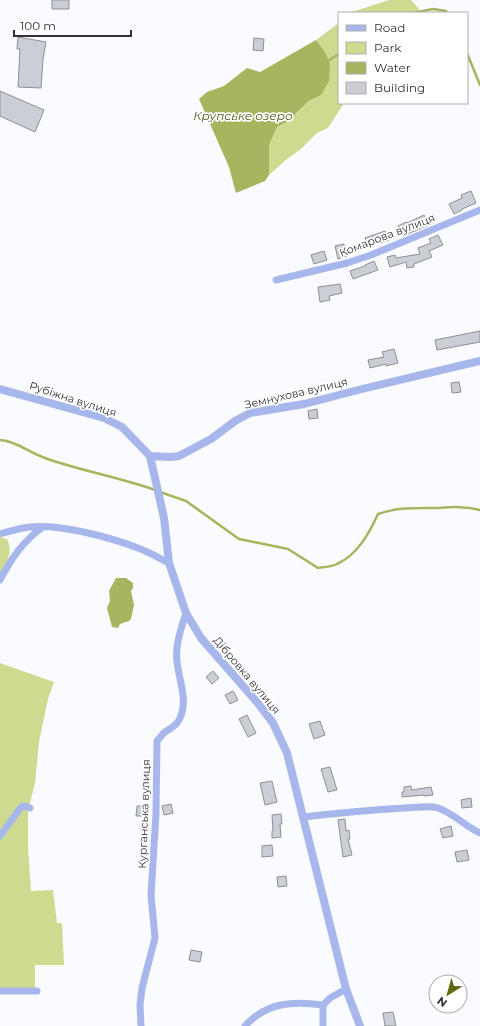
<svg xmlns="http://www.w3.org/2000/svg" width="480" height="1026" font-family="Montserrat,sans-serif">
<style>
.green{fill:#cfda91}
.water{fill:#a8b45e}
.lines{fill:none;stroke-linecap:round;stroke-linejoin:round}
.stream{stroke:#a8b45e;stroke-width:2.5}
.building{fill:#cbced5;stroke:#8d8f96}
.minor{stroke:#a7b7ec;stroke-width:7}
.tertiary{stroke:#a7b7ec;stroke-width:8}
.labels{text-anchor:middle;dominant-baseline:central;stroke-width:3.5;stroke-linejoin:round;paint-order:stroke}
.street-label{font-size:11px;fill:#313235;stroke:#fff}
.water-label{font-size:12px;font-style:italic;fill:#52591a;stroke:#fff}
</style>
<rect width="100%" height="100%" fill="#f9fbff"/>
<path class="green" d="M389 0H411L419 9 421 13H349Z
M339 23V103H344L328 128 317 133 301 149 287 159 269 175V145L277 127 291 120 298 111 309 101 321 95 325 52 316 40Z
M0 537 7 539C14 555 6 560 0 575Z
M0 663 54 682 48 699 39 742 35 783 28 811V847L31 891 53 890 57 923H62L64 965H35V989H0Z"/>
<path class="water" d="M316 40 325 52 330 64 329 81 321 95 309 101 298 111 291 120 277 127 269 145V175L265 181 236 193 229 167 199 99 207 92 224 86 247 68 260 72Z
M116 578H126L133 583V588L131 591 134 605 131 619 129 621 120 624 118 628 112 627 107 608 110 601 109 591Z"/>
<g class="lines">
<path class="stream" d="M413 13 433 9 446 11 447 13
M467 53 480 85
M326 62 339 54
M0 440C16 441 30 453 45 458 81 471 119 477 155 490
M160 492 186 501 239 539 288 549 318 568C324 567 332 567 337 564 357 555 369 534 378 514 398 507 417 508 437 508 452 507 465 506 480 510"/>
</g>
<path class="building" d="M52 0H69V9H52Z
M18 37 46 42 43 59 41 88 18 87 20 49H17Z
M254 38 264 39 263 51 253 50Z
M0 91 44 110 35 132 0 116Z
M471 191 476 203 462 209V210L454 214 449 204 462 198 461 195Z
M424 215 429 225 403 236 398 226 406 222 407 223Z
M385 231 389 240 381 243V241L368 246 365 238Z
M438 235 443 245 429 251 432 257 414 264V267L407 268 406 262 390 267 387 257 395 255 396 258 420 254 418 248 431 243 429 239Z
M344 244 347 256 338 259 335 246Z
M324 251 327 260 314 264 311 255Z
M374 261 378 270 353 279 350 271 365 266V265Z
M340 284 342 293 329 296 330 300 320 302 318 287Z
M480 331V342L437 350 435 340Z
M394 349 398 363 386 366V364L370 368 368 360 384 357 382 352Z
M459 382 461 392 452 393 451 383Z
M317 409 318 418 309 419 308 411Z
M213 671 219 678 212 684 206 677Z
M233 691 238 700 230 704 225 695Z
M247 715 256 733 248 737 239 719Z
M320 721 325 735 314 739 309 724Z
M330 767 337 790 328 792 321 769Z
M272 781 277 802 265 805 260 783Z
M411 786 412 790 431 787 433 795 424 796V795L402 797V792H404V787Z
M471 798 472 807 462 808 461 800Z
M171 804 173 813 164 815 162 806Z
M137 806H145V816H136Z
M281 814 282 824H280L281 837 272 838V831H273L272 815Z
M345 819 346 831 349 830 350 839H348L352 855 343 857 338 820Z
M451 826 453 836 443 838 440 829Z
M272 845 273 856 262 857V846Z
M467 850 469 860 457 862 455 852Z
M286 876 287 886 278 887 277 877Z
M191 950 202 952 200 962 189 960Z
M393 1012 396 1026H385L383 1013Z"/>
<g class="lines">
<path class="minor" d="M276 280 347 263 371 255 480 210
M0 534C10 531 20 528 30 527 61 524 109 537 138 548 149 552 159 558 169 563
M0 580C11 559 23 541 43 527
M304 817C337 813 371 810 404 808 415 808 428 805 438 808 453 813 465 826 480 833
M0 836 21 807 25 806 30 808
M0 991H37
M141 1026 140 1005 142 988 155 938 151 895 156 814 157 741C160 738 162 734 165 732 171 728 176 726 179 720 189 701 179 681 177 662 175 645 181 629 186 613
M245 1026C267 1002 293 1001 323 1005
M323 1026V1005L330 998 346 989"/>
<path class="tertiary" d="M0 389 104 418 122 427 150 456 164 518 169 563 186 613 201 638 257 702 273 723 287 753 346 989 360 1026
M150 456 171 457 179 456 211 439 235 421 250 413 304 404 362 389 480 361"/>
</g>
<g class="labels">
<g class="street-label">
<text transform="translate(387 235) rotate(-21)">Комарова вулиця</text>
<text transform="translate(296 393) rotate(-13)">Земнухова вулиця</text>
<text transform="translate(73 399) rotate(18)">Рубіжна вулиця</text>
<text transform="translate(247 675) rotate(50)">Дібровка вулиця</text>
<text transform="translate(144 814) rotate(-88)">Курганська вулиця</text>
</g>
<g class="water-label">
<text x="243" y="115">Крупське озеро</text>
</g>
</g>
<rect x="338" y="12" width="130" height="92" fill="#ffffff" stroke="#adadae"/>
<rect x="346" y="25" width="20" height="6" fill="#a7b7ec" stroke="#adadae"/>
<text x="374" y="32" font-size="12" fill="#313235">Road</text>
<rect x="346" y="42" width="20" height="12" fill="#cfda91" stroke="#adadae"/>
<text x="374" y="52" font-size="12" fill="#313235">Park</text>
<rect x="346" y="62" width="20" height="12" fill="#a8b45e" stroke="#adadae"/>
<text x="374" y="72" font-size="12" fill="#313235">Water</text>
<rect x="346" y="82" width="20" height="12" fill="#cbced5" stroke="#adadae"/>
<text x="374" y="92" font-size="12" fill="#313235">Building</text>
<g transform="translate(448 994) rotate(217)"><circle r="19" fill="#ffffff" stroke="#adadae"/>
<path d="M0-3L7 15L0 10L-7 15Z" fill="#60690d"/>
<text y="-6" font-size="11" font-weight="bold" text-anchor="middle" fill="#313235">N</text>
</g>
<path d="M14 30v6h117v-6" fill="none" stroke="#313235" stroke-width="2"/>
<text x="20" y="30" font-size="12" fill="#313235" stroke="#ffffff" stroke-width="3" paint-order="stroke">100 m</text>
</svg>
